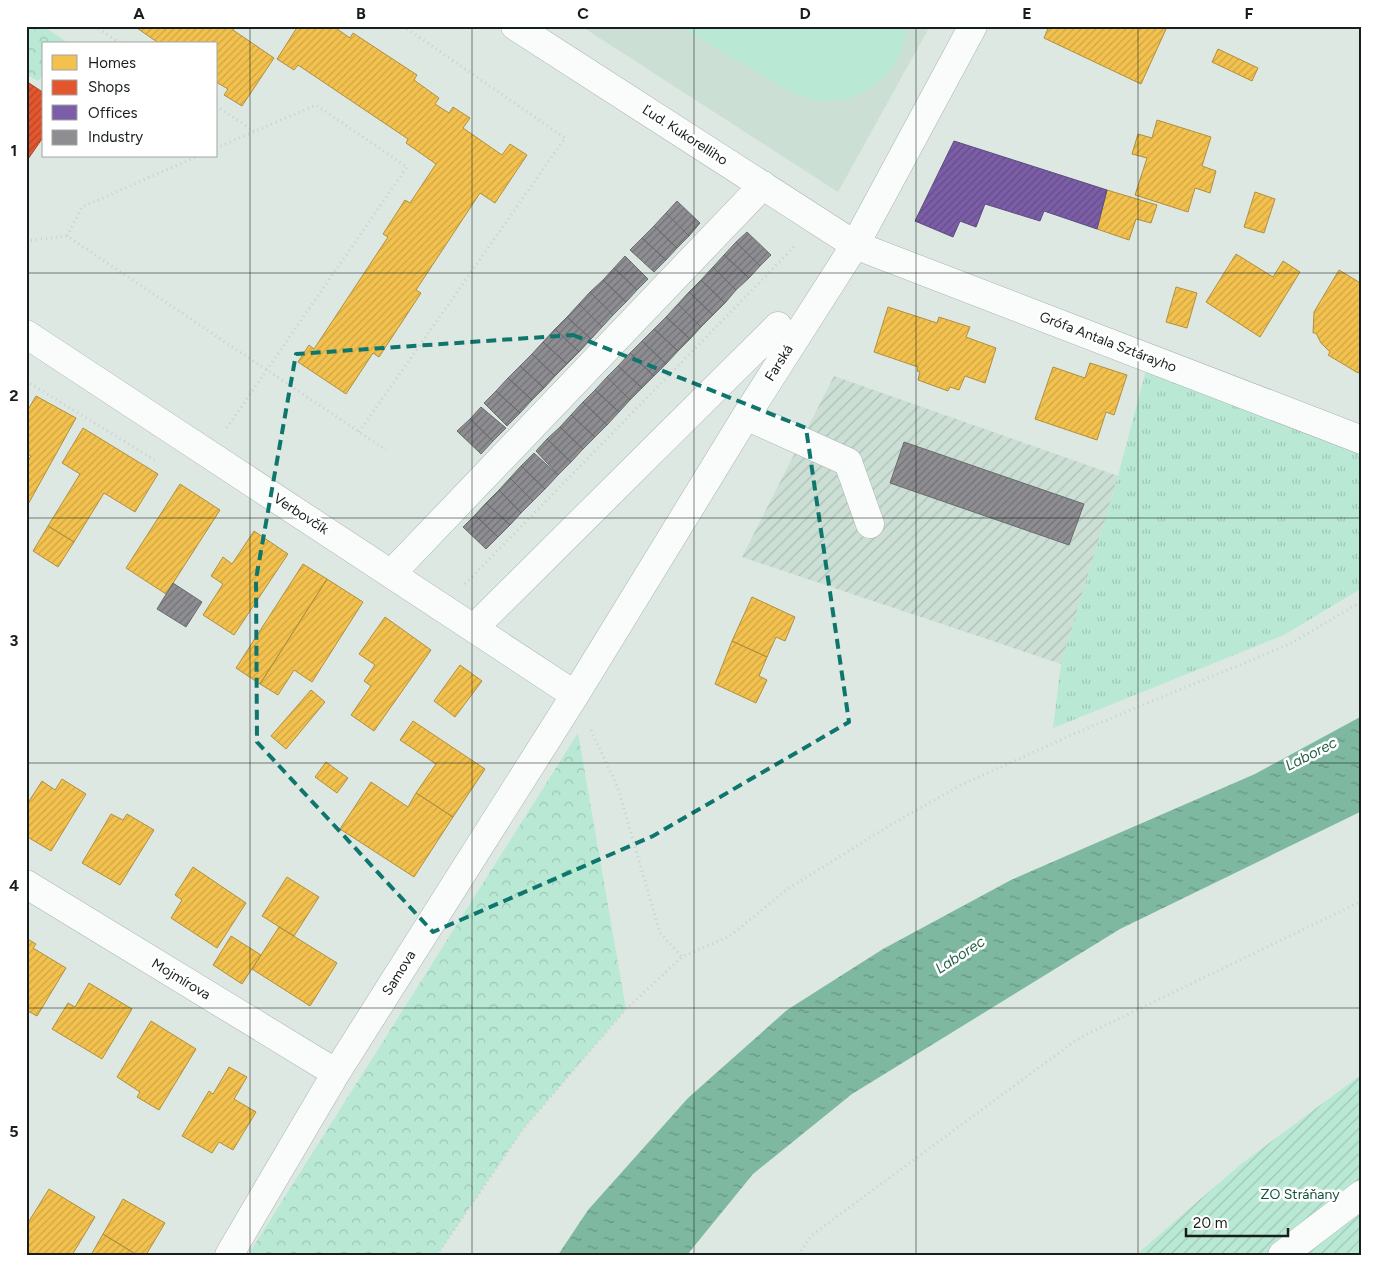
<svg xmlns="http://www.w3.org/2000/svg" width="1388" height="1281" font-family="Figtree,sans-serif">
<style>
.built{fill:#cbdfd5}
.industrial{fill:url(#industrial-furrows)}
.grass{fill:url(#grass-tufts)}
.park{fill:url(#park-crowns)}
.garden{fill:url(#garden-furrows)}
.pitch{fill:#b9e9d4}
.water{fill:url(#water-ripples)}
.homes{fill:url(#homes-hatch);stroke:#b0903f}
.shops{fill:url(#shops-hatch);stroke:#a64628}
.offices{fill:url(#offices-hatch);stroke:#5d4b7d}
.industry{fill:url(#industry-hatch);stroke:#6a6c6e}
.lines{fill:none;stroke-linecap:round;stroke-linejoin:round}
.minor-casing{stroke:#aab3af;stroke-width:29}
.path{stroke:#cccece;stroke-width:3;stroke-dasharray:1 4;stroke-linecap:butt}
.minor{stroke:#fafcfb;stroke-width:28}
.marked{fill:none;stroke:#0f766e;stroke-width:4;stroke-dasharray:10 6;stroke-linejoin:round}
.grid{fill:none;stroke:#171e1b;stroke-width:1;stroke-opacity:0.55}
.labels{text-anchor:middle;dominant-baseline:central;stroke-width:5;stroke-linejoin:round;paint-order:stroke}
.street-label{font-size:14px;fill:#171e1b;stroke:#fff}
.park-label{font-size:14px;fill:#13513b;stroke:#fff}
.water-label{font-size:15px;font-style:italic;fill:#28634c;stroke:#fff}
.neatline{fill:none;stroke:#171e1b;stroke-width:2}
.grid-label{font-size:16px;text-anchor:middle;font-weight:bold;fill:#171e1b}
</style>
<defs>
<pattern id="industrial-furrows" width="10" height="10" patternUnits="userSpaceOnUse" patternTransform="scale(1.25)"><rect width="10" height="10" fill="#cbdfd5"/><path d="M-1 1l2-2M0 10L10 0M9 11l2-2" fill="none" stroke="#aebfb6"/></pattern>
<pattern id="grass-tufts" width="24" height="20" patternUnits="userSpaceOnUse" patternTransform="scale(1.25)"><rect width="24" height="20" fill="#b9e9d4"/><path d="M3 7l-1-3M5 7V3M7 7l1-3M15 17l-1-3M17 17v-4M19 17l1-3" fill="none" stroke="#9ec7b5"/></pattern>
<pattern id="park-crowns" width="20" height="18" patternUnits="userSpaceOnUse" patternTransform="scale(1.25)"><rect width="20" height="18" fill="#b9e9d4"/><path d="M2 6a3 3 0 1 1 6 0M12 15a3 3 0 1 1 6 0" fill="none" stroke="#9ec7b5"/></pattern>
<pattern id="garden-furrows" width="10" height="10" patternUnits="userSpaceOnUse" patternTransform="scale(1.25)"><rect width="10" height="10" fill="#b9e9d4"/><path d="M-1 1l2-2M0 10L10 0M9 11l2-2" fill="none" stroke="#9ec7b5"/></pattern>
<pattern id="water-ripples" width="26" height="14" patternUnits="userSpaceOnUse" patternTransform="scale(1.25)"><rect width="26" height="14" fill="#7eb8a0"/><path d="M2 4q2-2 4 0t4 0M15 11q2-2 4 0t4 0" fill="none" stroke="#669582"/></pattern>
<pattern id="homes-hatch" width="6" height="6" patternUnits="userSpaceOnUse" patternTransform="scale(1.25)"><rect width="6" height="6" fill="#f2c14e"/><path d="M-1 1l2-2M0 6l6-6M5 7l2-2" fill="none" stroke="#cfa544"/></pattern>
<pattern id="shops-hatch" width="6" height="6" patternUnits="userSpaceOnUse" patternTransform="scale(1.25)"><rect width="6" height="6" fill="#e4572e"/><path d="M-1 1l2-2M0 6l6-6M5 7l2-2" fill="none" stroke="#b84726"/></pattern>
<pattern id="offices-hatch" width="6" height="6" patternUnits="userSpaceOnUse" patternTransform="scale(1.25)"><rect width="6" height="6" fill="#7b5ea7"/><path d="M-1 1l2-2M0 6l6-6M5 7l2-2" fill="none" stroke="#644d87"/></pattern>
<pattern id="industry-hatch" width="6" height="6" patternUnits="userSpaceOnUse" patternTransform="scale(1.25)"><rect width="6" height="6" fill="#8d8d92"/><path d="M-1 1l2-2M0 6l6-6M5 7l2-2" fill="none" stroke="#727376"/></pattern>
</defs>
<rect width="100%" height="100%" fill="#dde8e3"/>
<path class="built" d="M581 26H930L838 192Z"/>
<path class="industrial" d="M834 376 1118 476 1061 664 742 557Z"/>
<path class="grass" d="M1146 370 1362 454V588L1284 635 1053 728 1061 664 1118 476Z"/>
<path class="park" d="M26 26H43L65 41 63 44H44V73L38 81 26 74Z
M578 733 626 1009 523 1129 437 1255H248Z"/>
<path class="garden" d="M1362 1074V1255H1136L1241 1164Z"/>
<path class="pitch" d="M678 26H906C907 43 894 70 881 80 862 96 844 103 819 100 796 98 776 83 757 72 731 57 704 41 678 26Z"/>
<path class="water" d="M1362 716V811L1120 929 852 1094 753 1174 687 1255H558L588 1210 688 1098 787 1010 883 949 1011 880 1255 774Z"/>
<path class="homes" d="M134 26H236L233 30 274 58 242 106 224 95 228 89 216 82V44H160Z
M298 26H333L350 38 353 33 417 75 414 80 439 98 435 104 449 113 453 107 470 118 463 128 502 155 510 144 527 155 495 203 480 193 416 290 421 293 379 357 373 353 346 394 298 362 309 345 314 349 388 237 383 234 405 200 410 203 436 164 406 143 408 139 298 65 294 70 277 59Z
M1049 26H1166L1167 27 1141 84 1044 38Z
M1218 49 1258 68 1252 81 1212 62Z
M1157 120 1211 137 1202 166 1216 171 1210 193 1195 188 1188 212 1135 195 1147 158 1132 154 1138 134 1152 138Z
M1107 190 1157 205 1151 223 1136 219 1129 240 1097 229Z
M1255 192 1275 199 1264 233 1244 227Z
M1236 254 1273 277 1283 261 1300 272 1260 337 1206 302Z
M1339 270 1362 284V367L1358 373 1328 355 1330 352 1321 343 1316 333H1313L1314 312Z
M1176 287 1197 293 1187 328 1166 322Z
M888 307 937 323 939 317 970 327 966 337 996 348 985 383 965 376 959 390 950 387 948 391 918 380 920 372 917 371 918 367 874 352Z
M1090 363 1127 375 1114 415 1106 412 1097 440 1035 419 1053 367 1085 378Z
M36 396 76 418 26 508V464L31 456 26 453V413Z
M83 428 158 474 135 512 104 493 74 542 48 526 80 474 62 463Z
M180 484 220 510 166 594 126 568Z
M48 526 74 542 58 567 33 551Z
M254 531 288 554 234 635 203 615 223 584 211 576 223 557 232 564Z
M303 564 327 579 260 684 236 668Z
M327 579 363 602 312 682 294 670 278 695 260 684Z
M752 597 795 617 785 641 776 637 767 657 732 641Z
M385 617 431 650 374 731 351 715 371 686 364 681 375 665 359 654Z
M732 641 767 657 759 676 767 680 756 703 715 684Z
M460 665 482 681 455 717 434 701Z
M311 690 325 702 286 749 271 736Z
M413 721 485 769 453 817 416 793 436 764 400 740Z
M326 762 348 778 337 793 315 777Z
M62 779 86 794 51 851 26 836V806L42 781 55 790Z
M371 782 408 807 416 793 453 817 414 877 340 829Z
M111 814 123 820 127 814 154 830 120 885 82 863Z
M193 867 246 903 217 948 171 918 182 900 175 895Z
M287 877 319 897 294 936 262 916Z
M279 927 337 963 310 1006 252 969Z
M231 936 261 955 242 984 213 965Z
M26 938 36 944 33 948 66 968 37 1016 26 1010Z
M89 983 132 1009 102 1059 52 1029 68 1003 75 1007Z
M151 1021 196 1049 159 1110 137 1097 140 1092 117 1077Z
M229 1067 247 1077 234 1099 256 1112 233 1150 219 1142 212 1153 182 1136 209 1091 213 1094Z
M49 1189 95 1217 72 1255H26V1226Z
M123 1199 165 1223 146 1255H137L103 1234Z
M103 1234 137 1255H91Z"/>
<path class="shops" d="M26 81 44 93V136L26 162Z"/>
<path class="offices" d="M954 141 1107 190 1097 229 1044 211 1040 221 985 204 976 227 960 221 953 237 915 221Z"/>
<path class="industry" d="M677 201 700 223 689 236 666 213Z
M666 213 689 236 677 248 654 226Z
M654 226 677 248 666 260 642 238Z
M747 232 771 255 760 266 736 242Z
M642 238 666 260 654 272 630 250Z
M736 242 760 266 749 278 724 255Z
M724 255 749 278 736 290 713 267Z
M625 256 648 279 637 290 614 268Z
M713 267 736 290 725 303 701 280Z
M614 268 637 290 626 302 603 280Z
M603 280 626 302 613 315 590 292Z
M701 280 725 303 713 315 689 292Z
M590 292 613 315 602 327 579 304Z
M689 292 713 315 701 327 678 304Z
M579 304 602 327 591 339 567 317Z
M678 304 701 327 690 339 666 317Z
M567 317 591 339 579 352 555 329Z
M666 317 690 339 678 351 654 329Z
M555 329 579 352 567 364 543 342Z
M654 329 678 351 666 364 642 341Z
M642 341 666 364 654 376 630 353Z
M543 342 567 364 555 376 532 354Z
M630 353 654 376 642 388 618 366Z
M532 354 555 376 544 388 520 366Z
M520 366 544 388 532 400 508 378Z
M618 366 642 388 630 400 607 377Z
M607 377 630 400 619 412 595 390Z
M508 378 532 400 520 413 496 391Z
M595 390 619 412 607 425 583 402Z
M496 391 520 413 507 426 484 403Z
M583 402 607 425 595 437 571 415Z
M481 407 506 428 493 441 470 419Z
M571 415 595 437 583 449 560 427Z
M470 419 493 441 481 454 457 431Z
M560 427 583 449 571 462 547 439Z
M547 439 571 462 558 475 536 451Z
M904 442 1084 504 1069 545 890 483Z
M534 453 558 475 545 489 521 466Z
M521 466 545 489 533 501 510 478Z
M510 478 533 501 521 513 499 490Z
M499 490 521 513 510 525 486 503Z
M486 503 510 525 498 537 475 515Z
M475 515 498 537 486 549 463 527Z
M173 583 202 602 186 627 157 609Z"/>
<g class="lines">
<g class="minor-casing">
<path id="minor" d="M515 26 855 245 1362 440
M26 334 575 695
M746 416 848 462 870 524
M391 574 763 185
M474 628 778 326
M26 884 336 1073
M229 1255 336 1073 575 695 746 416 855 245 973 26
M1282 1255 1362 1194"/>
</g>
<path class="path" d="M94 26 121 44
M216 106 254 131
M216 148 316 105 407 167 226 429
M67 236 82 207 198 156
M26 241 67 236 386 450
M26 381 158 462
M359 432 565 138 403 26
M465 584 796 245
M591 730 618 788 660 933 682 957
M437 1255 523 1129 626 1009 682 957 730 936 789 888 892 824 961 785 1078 732 1290 644 1362 601
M798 1255 812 1235 1079 1038 1362 901"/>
<use href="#minor" class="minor"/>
</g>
<path class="marked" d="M573 335 806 428 849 722 653 836 433 932 257 742 256 579 296 354Z"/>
<path class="grid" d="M250 26V1255M472 26V1255M694 26V1255M916 26V1255M1138 26V1255M26 273H1362M26 518H1362M26 763H1362M26 1008H1362"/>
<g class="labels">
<g class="street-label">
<text transform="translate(685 135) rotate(33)">Ľud. Kukorelliho</text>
<text transform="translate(1108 342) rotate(21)">Grófa Antala Sztárayho</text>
<text transform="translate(779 363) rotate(-58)">Farská</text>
<text transform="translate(301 514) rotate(33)">Verbovčík</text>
<text transform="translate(399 973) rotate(-58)">Samova</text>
<text transform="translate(181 979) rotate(31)">Mojmírova</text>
</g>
<g class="park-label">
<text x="1300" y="1194">ZO Stráňany</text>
</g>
<g class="water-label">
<text transform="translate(1311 754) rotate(-27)">Laborec</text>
<text transform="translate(960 955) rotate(-33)">Laborec</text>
</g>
</g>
<rect width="1388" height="1281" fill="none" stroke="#ffffff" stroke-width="55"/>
<rect x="42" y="42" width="175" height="115" fill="#ffffff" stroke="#a2a5a4"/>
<rect x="52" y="55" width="25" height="15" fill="#f2c14e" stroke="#a2a5a4"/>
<text x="88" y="68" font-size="15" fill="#171e1b">Homes</text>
<rect x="52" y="80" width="25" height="15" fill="#e4572e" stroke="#a2a5a4"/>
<text x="88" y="92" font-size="15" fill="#171e1b">Shops</text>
<rect x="52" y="105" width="25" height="15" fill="#7b5ea7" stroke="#a2a5a4"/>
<text x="88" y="118" font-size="15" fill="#171e1b">Offices</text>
<rect x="52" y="130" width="25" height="15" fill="#8d8d92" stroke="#a2a5a4"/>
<text x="88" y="142" font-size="15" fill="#171e1b">Industry</text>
<path d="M1186 1228v8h102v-8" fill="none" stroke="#171e1b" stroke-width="2.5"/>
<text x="1193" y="1228" font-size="15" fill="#171e1b" stroke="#ffffff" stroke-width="4" paint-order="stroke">20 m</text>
<rect x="28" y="28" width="1332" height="1226" class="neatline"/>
<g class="grid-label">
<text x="139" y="19">A</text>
<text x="361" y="19">B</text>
<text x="583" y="19">C</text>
<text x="805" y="19">D</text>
<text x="1027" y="19">E</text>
<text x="1249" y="19">F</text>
<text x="14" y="156">1</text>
<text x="14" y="401">2</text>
<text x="14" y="646">3</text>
<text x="14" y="891">4</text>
<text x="14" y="1137">5</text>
</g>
</svg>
